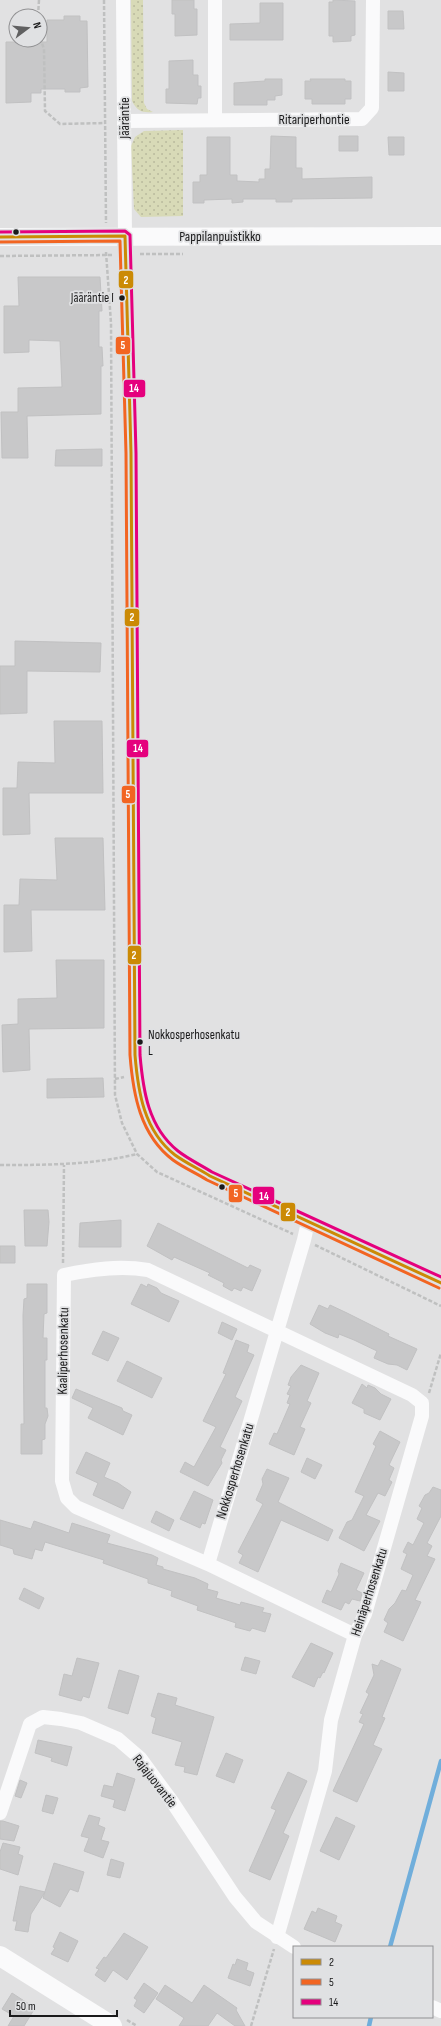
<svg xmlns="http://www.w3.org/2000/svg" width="441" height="2026" font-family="'Sofia Sans Condensed',sans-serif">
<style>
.grass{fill:url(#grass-dots)}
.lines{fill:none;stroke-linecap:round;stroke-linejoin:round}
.stream{stroke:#70aedb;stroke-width:4.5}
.building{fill:#c8c8c9;stroke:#c1c1c2}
.path{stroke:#bfc0c0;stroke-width:2.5;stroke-dasharray:4 2;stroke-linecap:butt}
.minor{stroke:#fafafb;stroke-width:14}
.tertiary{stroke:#fafafb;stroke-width:18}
.secondary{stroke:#fafafb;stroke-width:20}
.bus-1-casing{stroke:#e0e1e3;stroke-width:6}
.bus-2-casing{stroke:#e0e1e3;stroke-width:6}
.bus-3-casing{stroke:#e0e1e3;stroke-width:6}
.bus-1{stroke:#cb8a05;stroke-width:3}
.bus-2{stroke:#f26522;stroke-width:3}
.bus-3{stroke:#e5007d;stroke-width:3}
.bus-dot{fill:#1a1a1b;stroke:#e0e1e3;stroke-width:1.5}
.labels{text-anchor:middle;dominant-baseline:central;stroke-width:3.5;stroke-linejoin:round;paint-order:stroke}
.bus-label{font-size:13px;fill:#1a1a1b;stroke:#e0e1e3;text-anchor:end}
.street-label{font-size:14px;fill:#1a1a1b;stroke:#e0e1e3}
.line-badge{stroke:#e0e1e3;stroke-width:1.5}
.badge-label{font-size:11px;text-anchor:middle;font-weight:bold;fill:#fff}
</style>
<defs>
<pattern id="grass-dots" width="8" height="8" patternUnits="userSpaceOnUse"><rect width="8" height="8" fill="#d8dab7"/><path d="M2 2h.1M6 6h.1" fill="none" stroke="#b9ba9d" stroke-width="1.8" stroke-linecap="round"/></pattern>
</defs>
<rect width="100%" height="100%" fill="#e1e1e2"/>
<path class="grass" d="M131 0H143L144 103 147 109 153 112C142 113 137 111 132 101Z
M183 130V216L141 217 134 209 131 146 135 137 144 131Z"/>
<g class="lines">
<path class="stream" d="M390 1947 441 1761
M369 2026 371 2017"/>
</g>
<path class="building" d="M172 0H194V9H197V35L175 36V14H172Z
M333 0 355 1V35L351 36V41L333 42V36H329V2H333Z
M260 3H283V40H230V24L260 23Z
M388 11H403L404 29H388Z
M64 16H80V21H87L88 87 80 88V92H65V89H41V93H31V102L6 103V42H47V20H64Z
M193 60V75H198V86H201V98H198L197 104 166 103V89H169V61Z
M388 72 404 73V91H388Z
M265 79H282V95L275 96V100H267V105H234V83L265 81Z
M310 79H345V81H351V99H345V104H312V99H305V81H311Z
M271 136 296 137V168H302V179L372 177V198L292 199V202H276V199H243V202L232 203V199L204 200V203H193V182H200V175H207V137H230V175H237V181L259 182V179H265V169H270Z
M339 136H358V151H339Z
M388 137H404V155H389Z
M18 277H100L102 311H99V347H102L103 366H101V414L27 416 28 458H2L1 412H18V388L62 387 60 341 29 340V352L4 353V306H19Z
M102 449V466H55L56 450Z
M15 641 101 643 100 672 27 671V713L0 714V666H15Z
M54 721H102L103 793H29L30 834 3 835V788H17L18 762 55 763Z
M55 838H103L105 910H31L32 951 4 952V905H19L20 879 57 880Z
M56 960H104V1028L29 1029 30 1070 3 1072 2 1025 18 1024V999L57 998Z
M103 1078 104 1097 47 1098V1079Z
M24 1210H48L49 1222 47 1246H25Z
M121 1220V1247H79L80 1223Z
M158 1223 248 1268 250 1265 261 1270 252 1291 243 1287 241 1291 234 1288 232 1291 223 1286 224 1283 208 1275 210 1273 174 1257 172 1260 147 1246Z
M0 1246H15V1263H0Z
M27 1284H47V1313L44 1314 43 1338H47V1360H45V1408H47L48 1416 45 1424V1439L42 1440V1454H21V1424H24L23 1315 24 1299 27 1298Z
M141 1284 147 1287 148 1284 157 1288 161 1293 179 1301 169 1322 131 1304Z
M319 1305 328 1309 330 1305 347 1313 389 1334 388 1336 417 1349 407 1370 397 1365 388 1364 374 1358 377 1351 354 1340 339 1334 338 1338 325 1333 310 1324Z
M222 1322 237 1329 232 1340 218 1333Z
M103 1331 119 1338 108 1361 92 1354Z
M236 1340 249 1345 247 1352 254 1355 235 1397 242 1401 220 1447 226 1450 221 1460 222 1463 208 1486 180 1472 185 1462 194 1467 216 1427 203 1421 226 1374 223 1373Z
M127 1361 162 1378 152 1398 117 1381Z
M301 1365 319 1373 307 1401 311 1403 300 1427 305 1429 294 1455 269 1444 274 1433 277 1434 290 1404 287 1403 290 1395 287 1394 291 1386 288 1385 291 1377Z
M362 1384 367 1388 368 1385 375 1388 381 1394 391 1399 380 1420 364 1413V1409L352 1403Z
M76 1389 122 1408 123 1411 132 1415 123 1435 88 1418 93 1408 72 1398Z
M380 1431 400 1442 389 1465 394 1468 389 1480 392 1482 385 1496 378 1493 366 1515 380 1521 364 1551 339 1538 347 1522 352 1520 364 1496 355 1492 376 1446 373 1444Z
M86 1452 110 1463 104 1477 118 1483 131 1492 123 1509 93 1495 98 1483 76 1473Z
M307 1458 322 1465 315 1479 301 1472Z
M267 1469 289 1478 278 1502 333 1530 328 1541 281 1520 258 1572 239 1563 243 1555 238 1552 263 1504 256 1500 263 1484 262 1479Z
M433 1487 441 1490V1516L427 1543 432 1546 427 1556 435 1559 415 1600 421 1602 403 1641 384 1632 388 1623 384 1620 389 1609 395 1603 402 1590 406 1591 413 1575 401 1569 407 1554 403 1552 408 1542 413 1545 424 1523 417 1519 422 1508 419 1506 425 1495 429 1493Z
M194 1491 213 1500 205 1524 202 1523 200 1528 180 1519Z
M156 1511 174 1520 169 1531 151 1522Z
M0 1520 31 1529 34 1521 69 1533 72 1523 110 1535 107 1543 152 1555 158 1558 156 1565 163 1567V1569L195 1578 208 1584 207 1589 218 1592 216 1598 240 1605 241 1602 264 1608 262 1612 271 1614 265 1632 252 1628 250 1631 235 1627 236 1623 197 1610 198 1606 171 1596 172 1591 148 1583V1579L103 1563 104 1560 45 1542 42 1551 35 1549 32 1559 14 1554 13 1549 0 1545Z
M341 1563 364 1573 356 1590 362 1593 360 1601 352 1599 349 1604 345 1602 341 1610 322 1602 327 1590 331 1592 339 1574 338 1571Z
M24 1588 44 1598 39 1609 19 1599Z
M311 1643 333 1653 324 1673 323 1672 320 1678 318 1677 314 1687 292 1677Z
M245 1657 260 1661 256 1674 241 1670Z
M77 1658 99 1663 89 1698 83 1696 81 1701 59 1695 64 1674 72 1676Z
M381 1660 401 1669 382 1717 385 1718 373 1745 382 1749 357 1802 333 1791 364 1724 359 1722 363 1714 360 1713 369 1694 366 1692 374 1675 372 1664 378 1666Z
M119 1670 139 1676 128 1714 108 1708Z
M158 1693 177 1698 175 1705 214 1717 197 1775 184 1772 185 1767 175 1765 182 1742 152 1733 156 1718 151 1716Z
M38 1740 72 1747 67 1766 51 1761 52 1758 35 1753Z
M226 1753 243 1760 234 1783 216 1776Z
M288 1772 307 1781 283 1833 289 1836 270 1880 249 1871 276 1810 271 1808Z
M117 1773 135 1779 125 1811 113 1807 115 1800 101 1796 104 1785 113 1787Z
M20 1780 27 1783 21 1798 15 1796Z
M46 1795 58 1798 53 1814 42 1811Z
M89 1815 100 1818 98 1825 105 1828 101 1840 109 1842 103 1858 84 1851 89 1838 81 1836Z
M336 1817 355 1826 339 1860 320 1851Z
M0 1821H3L19 1826 14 1841 0 1839Z
M3 1843 20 1847 18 1854 23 1856 18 1875 0 1869V1852Z
M111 1859 124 1863 120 1878 107 1875Z
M54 1863 84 1872 78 1892 70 1889 60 1907 43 1898Z
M20 1886 45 1892 31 1914 28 1932 15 1930 17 1921H13Z
M318 1908 337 1916 335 1922 342 1925 335 1942 304 1929 312 1911 316 1913Z
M60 1932 78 1941 68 1962 51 1954 55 1948 53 1947Z
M124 1933 148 1947 127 1980 113 1970 105 1982 95 1975 99 1969 96 1968 104 1957 106 1958Z
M237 1959 248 1963 246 1970 254 1973 250 1986 228 1978 233 1964 235 1965Z
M144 1983 158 1993 144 2013 134 2006 137 2000 134 1998Z
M165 1985 192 2003 204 1985 237 2008 236 2010 245 2026H235L217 2013 208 2026H179L184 2018 156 1999Z
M12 1993 35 2008 24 2026H8L14 2016 2 2009Z"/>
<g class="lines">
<path class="path" d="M104 0 106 223
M38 16 39 0
M40 38 44 49 45 111 60 124 105 123
M106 252 111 323 115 1095 122 1123 137 1154 157 1172 293 1234
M140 254H183
M0 256 113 255
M115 1079 124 1077
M0 1165C47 1165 92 1165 137 1154
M315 1245 441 1306
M63 1263 64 1165
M429 1393 441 1353
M127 2020 137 2026
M251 2026 274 1949"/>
<path class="minor" d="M123 0 125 236 131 453 135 1055C138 1092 143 1131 175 1155 186 1163 199 1169 210 1176L441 1283
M215 119V0
M124 121 362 119 372 108 373 0
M308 1222 304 1240 208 1564 355 1635
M208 1564 76 1507 67 1498 62 1481 64 1275C92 1269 120 1265 148 1270L412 1395 422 1403V1416L365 1614 355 1635 331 1720 325 1771 277 1937
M0 1813 30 1724 43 1717 61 1719 81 1723 118 1739 140 1758 173 1803 235 1897 256 1922 294 1947
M432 2007 441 2011"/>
<path class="tertiary" d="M0 237 441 236"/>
<path class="secondary" d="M0 1956 112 2026"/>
<g class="bus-1-casing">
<path id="bus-1" d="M0 237 125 236 131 453 135 1055C138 1092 144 1131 175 1155 186 1163 199 1169 210 1176L441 1283"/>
</g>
<g class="bus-2-casing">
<path id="bus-2" d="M0 242 120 241 126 453 130 1055C133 1094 140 1135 173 1160 184 1168 196 1173 207 1180L439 1288"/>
</g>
<g class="bus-3-casing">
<path id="bus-3" d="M0 232 125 231 130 235 136 453 140 1055C143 1090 148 1127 178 1151 188 1159 201 1165 212 1172L441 1277"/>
</g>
<use href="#bus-1" class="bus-1"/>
<use href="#bus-2" class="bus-2"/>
<use href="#bus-3" class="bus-3"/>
</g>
<g class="bus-dot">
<circle cx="16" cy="232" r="3.5"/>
<circle cx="122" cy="298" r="3.5"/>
<circle cx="140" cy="1042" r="3.5"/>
<circle cx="222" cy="1187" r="3.5"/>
</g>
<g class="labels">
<g class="bus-label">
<text x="114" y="298">Jääräntie I</text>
<text x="148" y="1035" text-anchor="start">Nokkosperhosenkatu<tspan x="148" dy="16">L</tspan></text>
</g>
<g class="street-label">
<text transform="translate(124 118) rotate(-90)">Jääräntie</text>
<text x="314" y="119">Ritariperhontie</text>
<text x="220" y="236">Pappilanpuistikko</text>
<text transform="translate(63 1351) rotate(-89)">Kaaliperhosenkatu</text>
<text transform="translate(235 1471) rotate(-73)">Nokkosperhosenkatu</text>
<text transform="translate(369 1592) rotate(-72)">Heinäperhosenkatu</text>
<text transform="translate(155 1781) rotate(52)">Rajajuovantie</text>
</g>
</g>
<g class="line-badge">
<rect x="118" y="270" width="16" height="19" rx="4" fill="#cb8a05"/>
<rect x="115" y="336" width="16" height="19" rx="4" fill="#f26522"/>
<rect x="123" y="379" width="23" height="19" rx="4" fill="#e5007d"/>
<rect x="124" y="608" width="16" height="19" rx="4" fill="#cb8a05"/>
<rect x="126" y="739" width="23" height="19" rx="4" fill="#e5007d"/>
<rect x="121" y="785" width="15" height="19" rx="4" fill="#f26522"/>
<rect x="127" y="945" width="15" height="20" rx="4" fill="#cb8a05"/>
<rect x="228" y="1184" width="15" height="19" rx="4" fill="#f26522"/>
<rect x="252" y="1186" width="23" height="19" rx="4" fill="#e5007d"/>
<rect x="280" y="1202" width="16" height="20" rx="4" fill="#cb8a05"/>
</g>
<g class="badge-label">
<text x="126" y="284">2</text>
<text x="123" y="349">5</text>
<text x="134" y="392">14</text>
<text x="132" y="621">2</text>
<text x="138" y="752">14</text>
<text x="128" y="798">5</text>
<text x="134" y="959">2</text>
<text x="236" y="1197">5</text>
<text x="264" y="1200">14</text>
<text x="288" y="1216">2</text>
</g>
<rect x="293" y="1946" width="140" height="72" fill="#e0e1e3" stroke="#919193"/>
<rect x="301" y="1959" width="20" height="6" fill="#cb8a05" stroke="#919193"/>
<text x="329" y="1966" font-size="12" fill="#1a1a1b">2</text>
<rect x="301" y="1979" width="20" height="6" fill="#f26522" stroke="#919193"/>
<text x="329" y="1986" font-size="12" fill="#1a1a1b">5</text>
<rect x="301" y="1999" width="20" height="6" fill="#e5007d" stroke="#919193"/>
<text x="329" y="2006" font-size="12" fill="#1a1a1b">14</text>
<g transform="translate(28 28) rotate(74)"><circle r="19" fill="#e0e1e3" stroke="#919193"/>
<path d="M0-3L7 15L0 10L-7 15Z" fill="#606061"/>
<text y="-6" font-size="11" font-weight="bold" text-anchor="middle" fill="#1a1a1b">N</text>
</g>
<path d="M10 2010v6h107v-6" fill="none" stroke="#1a1a1b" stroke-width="2"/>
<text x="16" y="2010" font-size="12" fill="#1a1a1b" stroke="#e0e1e3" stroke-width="3" paint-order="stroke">50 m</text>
</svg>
